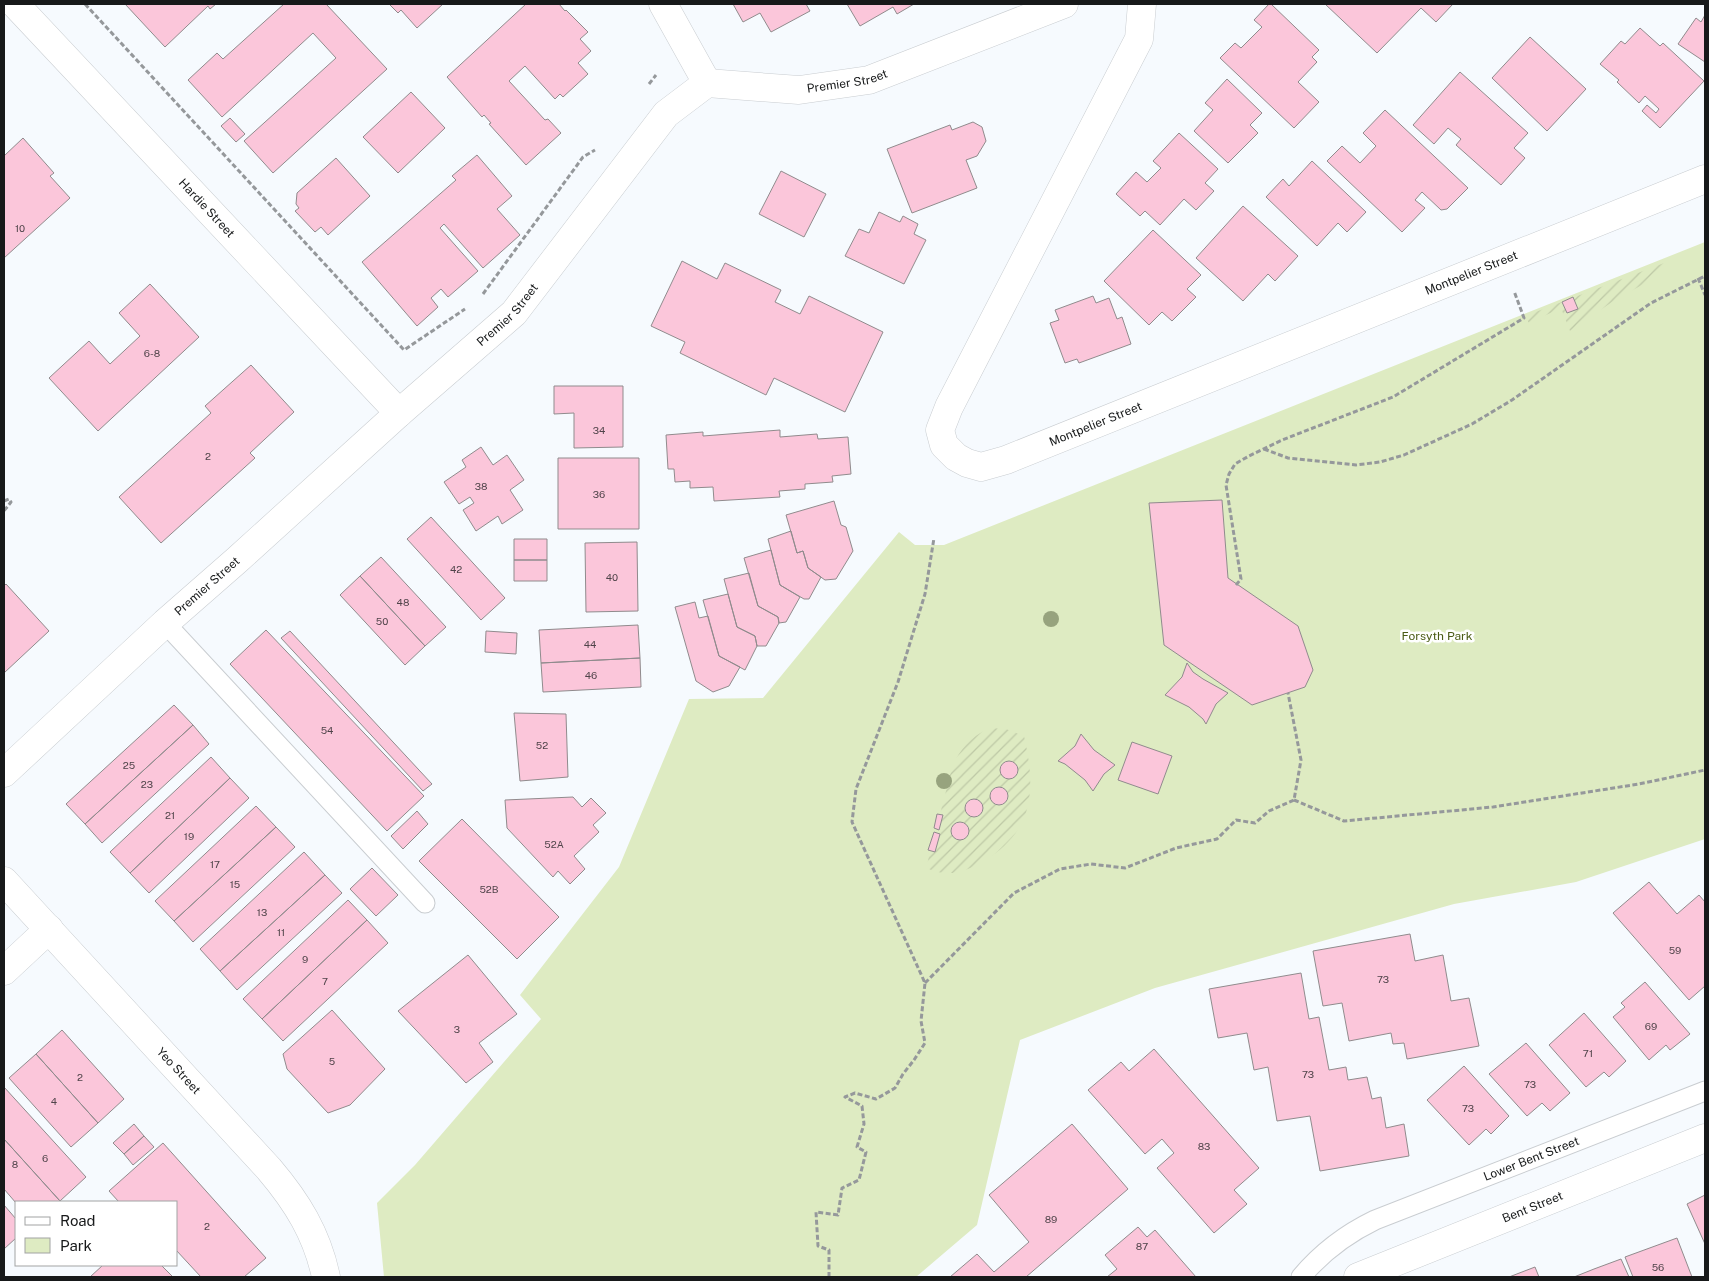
<svg xmlns="http://www.w3.org/2000/svg" width="1709" height="1281" font-family="'Public Sans',sans-serif">
<style>
.park{fill:#deebc2}
.garden{fill:url(#garden-furrows)}
.building{fill:#fbc6da;stroke:#908b8d}
.lines{fill:none;stroke-linecap:round;stroke-linejoin:round}
.service-casing{stroke:#c9cdd1;stroke-width:21}
.minor-casing{stroke:#c9cdd1;stroke-width:29}
.path{stroke:#95989b;stroke-width:3;stroke-dasharray:5 2.5;stroke-linecap:butt}
.service{stroke:#fff;stroke-width:19}
.minor{stroke:#fff;stroke-width:28}
.tree{fill:#97a37e}
.labels{text-anchor:middle;dominant-baseline:central;stroke-width:5;stroke-linejoin:round;paint-order:stroke}
.number-label{font-size:10px;fill:#50444a}
.street-label{font-size:12px;fill:#17191a;stroke:#fff}
.park-label{font-size:12px;fill:#4a5b15;stroke:#fff}
</style>
<defs>
<pattern id="garden-furrows" width="10" height="10" patternUnits="userSpaceOnUse" patternTransform="scale(1.25)"><rect width="10" height="10" fill="#deebc2"/><path d="M-1 1l2-2M0 10L10 0M9 11l2-2" fill="none" stroke="#bec9a6"/></pattern>
</defs>
<rect width="100%" height="100%" fill="#f6fafe"/>
<path class="park" d="M1705 242V839L1576 882 1454 904 1155 988 1020 1040 977 1225 916 1277H384L377 1203 415 1165 541 1019 520 995 619 867 689 699 763 698 899 532 915 545H944Z"/>
<path class="garden" d="M1672 260 1661 274 1612 302 1570 331 1561 308 1529 323 1525 316Z
M989 728 1006 729 1024 736C1030 762 1034 790 1025 816 1016 843 974 875 945 873 939 873 932 870 926 868L953 764C964 745 969 739 989 728Z"/>
<path class="building" d="M125 4H216L210 9 208 6 165 47Z
M284 4H326L387 69 273 173 244 141 336 58 313 33 222 117 188 80 217 53 223 59Z
M389 4H443L417 28 401 10 398 13Z
M526 4H559L565 11 566 10 588 32 580 39 591 51 578 63 588 74 563 97 560 94 555 99 525 66 509 81 545 120 548 119 561 133 526 165 489 124 491 123 484 115 482 117 447 77Z
M733 4H806L810 11 771 32 760 13 743 22Z
M847 4H914L897 14 893 7 860 26Z
M1269 4H1271L1319 50 1312 57 1317 62 1298 82 1319 102 1294 128 1220 58 1235 43 1241 48 1262 27 1254 20Z
M1325 4H1453L1436 22 1421 8 1377 53Z
M1705 15V62L1678 44 1696 18 1701 22Z
M1640 28 1660 46 1663 43 1704 81 1660 128 1642 111 1647 105 1656 113 1659 109 1645 96 1639 103 1617 82 1619 80 1600 64 1621 41 1625 44Z
M1530 37 1586 89 1547 131 1492 78Z
M1460 72 1528 133 1514 148 1525 158 1501 185 1456 145 1461 139 1448 128 1434 144 1413 125Z
M1227 79 1262 113 1250 125 1258 133 1228 163 1194 131 1213 110 1205 103Z
M411 92 445 128 398 173 363 137Z
M1385 110 1468 188 1447 209 1441 210 1422 192 1415 200 1425 208 1402 232 1327 161 1342 146 1360 163 1376 146 1363 133Z
M230 118 245 134 236 142 221 126Z
M973 122 982 127 986 141 977 156 966 160 977 188 912 213 887 149 950 125 952 130Z
M1179 133 1218 169 1205 183 1214 191 1196 210 1184 199 1160 225 1145 211 1140 216 1116 194 1136 172 1147 182 1161 168 1153 161Z
M23 138 54 173 50 176 70 198 4 258V156Z
M477 155 512 196 497 209 520 235 483 268 444 224 440 228 478 271 448 297 441 289 431 298 438 307 417 326 362 262 456 180 452 176Z
M336 158 370 196 328 235 321 227 315 232 295 211 299 208 296 204 297 193Z
M1312 161 1366 212 1347 232 1338 223 1317 246 1266 197 1283 179 1289 186Z
M781 171 826 194 804 237 759 214Z
M1243 206 1298 256 1275 281 1268 274 1243 301 1196 258Z
M879 212 900 222 903 216 918 224 914 234 926 240 904 284 845 256 859 229 869 233Z
M1153 230 1201 275 1187 289 1196 297 1172 321 1162 312 1149 325 1104 281Z
M682 261 717 279 725 263 781 290 775 302 800 314 809 296 883 332 845 412 774 378 766 395 680 353 685 342 651 326Z
M150 284 199 337 98 431 49 378 89 341 110 364 140 336 119 313Z
M1093 296 1096 303 1109 298 1117 319 1122 317 1131 344 1079 363 1077 359 1065 363 1050 323 1059 320 1055 310Z
M1573 297 1578 309 1567 313 1562 302Z
M251 365 294 412 250 453 255 458 161 543 119 497 211 413 205 406Z
M554 386H623V447L574 448V413L554 414Z
M780 430V437L817 434 818 439 848 437 851 474 832 476 833 482 805 484V489L779 491 780 497 714 501 713 487 690 488V481L675 482 674 469H668L666 435 703 432V436Z
M481 447 493 465 507 455 524 480 510 490 523 510 502 524 498 516 476 531 463 510 474 503 470 497 459 504 444 482 466 467 462 460Z
M558 458H639V529H558Z
M1222 500 1228 578 1298 626 1313 670 1305 687 1252 705 1164 645 1149 503Z
M834 501 841 525 846 527 853 551 836 579 825 580 808 568 803 551 797 553 786 515Z
M431 517 505 598 481 620 407 539Z
M791 531 797 553 803 551 808 568 821 577 809 599H804L780 585 768 539Z
M514 539H547V560H514Z
M637 542 638 611 586 612 585 543Z
M771 550 780 585 800 597 786 622 779 623 778 617 758 606 744 558Z
M381 557 446 627 425 646 360 576Z
M514 560H547V581H514Z
M749 573 758 606 778 617 779 623 766 646H757L755 636 737 627 724 579Z
M360 576 425 646 405 665 340 595Z
M6 584 49 631 4 673V586Z
M728 594 737 627 755 636 757 646 745 670 719 656 703 600Z
M695 602 699 618 708 616 719 656 740 667 729 686 713 692 696 681 675 607Z
M638 625 640 658 541 663 539 630Z
M266 630 424 796 387 831 230 664Z
M290 631 432 784 423 791 281 638Z
M486 631 517 633 516 654 485 652Z
M640 658 641 687 543 692 541 663Z
M1187 663 1193 672 1203 679 1228 693 1216 704 1206 724 1203 719 1189 707 1165 695 1182 677Z
M174 705 193 725 85 824 66 804Z
M514 713 566 714 568 777 520 781Z
M193 725 209 744 102 843 85 824Z
M1081 734 1094 750 1115 765 1104 774 1093 791 1085 780 1065 764 1058 761 1075 746Z
M1132 742 1172 756 1158 794 1118 780Z
M211 757 230 778 130 873 110 852Z
M1000 770a9 9 0 1 1 18 0a9 9 0 1 1-18 0Z
M230 778 249 798 149 893 130 873Z
M990 796a9 9 0 1 1 18 0a9 9 0 1 1-18 0Z
M573 797 582 807 591 798 606 813 593 825 599 832 574 856 585 869 570 884 558 871 553 877 507 828 505 800Z
M965 808a9 9 0 1 1 18 0a9 9 0 1 1-18 0Z
M256 806 276 827 174 921 155 901Z
M417 811 428 824 403 849 391 836Z
M937 814 943 815 939 830 934 828Z
M462 819 559 917 517 959 419 861Z
M951 831a9 9 0 1 1 18 0a9 9 0 1 1-18 0Z
M276 827 295 847 193 942 174 921Z
M934 832 940 834 935 852 928 850Z
M304 852 325 875 220 971 200 949Z
M372 868 398 895 376 916 350 889Z
M325 875 342 893 237 990 220 971Z
M1649 882 1677 914 1699 895 1705 902V986L1689 1000 1613 913Z
M348 900 367 920 262 1019 243 999Z
M367 920 388 943 283 1041 262 1019Z
M1410 934 1415 961 1443 955 1451 1001 1469 998 1479 1046 1407 1059 1404 1043 1393 1044 1391 1033 1349 1041 1342 1003 1323 1006 1313 951Z
M468 955 517 1014 479 1043 493 1062 466 1083 398 1011Z
M1301 973 1309 1019 1319 1017 1329 1070 1346 1067 1348 1080 1367 1077 1372 1099 1381 1097 1386 1128 1404 1124 1409 1156 1320 1171 1310 1116 1277 1121 1268 1067 1254 1070 1247 1033 1218 1038 1209 989Z
M1645 982 1690 1034 1670 1050 1666 1045 1649 1060 1613 1017 1625 1007 1621 1003Z
M332 1010 385 1069 350 1105 328 1113 287 1069 283 1054Z
M1584 1013 1626 1061 1609 1077 1604 1072 1586 1087 1549 1045Z
M62 1030 124 1099 98 1123 36 1054Z
M1526 1043 1570 1093 1550 1111 1542 1103 1527 1116 1489 1074Z
M1154 1049 1259 1168 1234 1190 1247 1204 1214 1233 1157 1168 1174 1153 1162 1139 1145 1154 1088 1090 1121 1062 1129 1071Z
M36 1054 98 1123 71 1147 9 1078Z
M1464 1066 1509 1116 1491 1134 1486 1129 1469 1145 1427 1100Z
M4 1087 86 1177 60 1201 4 1139Z
M134 1124 144 1136 124 1154 113 1143Z
M1072 1124 1128 1189 1026 1277H950L977 1254 994 1272 1029 1242 989 1195Z
M144 1136 154 1147 133 1165 124 1154Z
M4 1139 60 1201 58 1202 16 1203 4 1189Z
M163 1143 266 1258 244 1277H201L176 1250V1202H119L109 1191Z
M1705 1195V1244L1687 1204Z
M4 1205 16 1219V1238L4 1249Z
M1138 1227 1147 1237 1155 1230 1196 1277H1107L1117 1269 1105 1255Z
M1677 1238 1692 1277H1633L1625 1257Z
M1621 1259 1629 1277H1574L1594 1269Z
M103 1265H161L173 1277H90Z
M1535 1267 1539 1277H1509Z"/>
<g class="lines">
<g class="service-casing">
<g id="service">
<path d="M165 623 425 903"/>
<path id="s1" d="M1301 1277C1322 1252 1346 1234 1375 1220L1705 1091"/>
</g>
</g>
<g class="minor-casing">
<g id="minor">
<path id="s2" d="M15 4 399 413"/>
<path d="M663 4 707 83"/>
<path id="s3" d="M1142 4 1139 39 949 407 940 430 944 445 956 457 967 463 981 467 1006 460 1705 179"/>
<path id="s4" d="M4 773 165 623 237 560 399 413 514 313 666 114 707 83 799 90 869 80 1064 4"/>
<path id="s5" d="M4 881 269 1169C297 1202 317 1234 326 1277"/>
<path d="M4 971 49 929"/>
<path id="s6" d="M1358 1277 1705 1138"/>
</g>
</g>
<path class="path" d="M85 4 404 350 465 309
M649 84 656 75
M1698 278 1705 295
M483 294 583 157 595 150
M1264 449 1288 458 1356 465 1380 462 1404 455 1472 424 1512 400 1651 303 1705 276
M4 501 9 499 11 502 4 511
M1236 585 1241 579 1226 485 1229 474 1235 464 1249 456 1282 440 1393 397 1524 318 1514 291
M1294 800 1344 821 1493 807 1639 784 1705 770
M925 983 1014 893 1060 869 1091 864 1125 868 1176 848 1217 839 1236 820 1255 823 1269 811 1294 800 1301 760 1288 693
M829 1277V1250L818 1246 816 1212 838 1215 842 1188 859 1180 866 1152 857 1147 864 1124 862 1106 845 1097 855 1093 876 1099 895 1088 903 1074 914 1060 925 1043 921 1021 925 983 852 822 856 789 898 682 925 594 934 538"/>
<use href="#service" class="service"/>
<use href="#minor" class="minor"/>
</g>
<g class="tree">
<circle cx="1051" cy="619" r="8"/>
<circle cx="944" cy="781" r="8"/>
</g>
<g class="labels">
<g class="number-label">
<text x="20" y="228">10</text>
<text x="152" y="353">6-8</text>
<text x="599" y="430">34</text>
<text x="208" y="456">2</text>
<text x="481" y="486">38</text>
<text x="599" y="494">36</text>
<text x="456" y="569">42</text>
<text x="612" y="577">40</text>
<text x="403" y="602">48</text>
<text x="382" y="621">50</text>
<text x="590" y="644">44</text>
<text x="591" y="675">46</text>
<text x="327" y="730">54</text>
<text x="542" y="745">52</text>
<text x="129" y="765">25</text>
<text x="147" y="784">23</text>
<text x="170" y="815">21</text>
<text x="189" y="836">19</text>
<text x="554" y="844">52A</text>
<text x="215" y="864">17</text>
<text x="235" y="884">15</text>
<text x="489" y="889">52B</text>
<text x="262" y="912">13</text>
<text x="281" y="932">11</text>
<text x="1675" y="950">59</text>
<text x="305" y="959">9</text>
<text x="1383" y="979">73</text>
<text x="325" y="981">7</text>
<text x="1651" y="1026">69</text>
<text x="457" y="1029">3</text>
<text x="1588" y="1053">71</text>
<text x="332" y="1061">5</text>
<text x="1308" y="1074">73</text>
<text x="80" y="1077">2</text>
<text x="1530" y="1084">73</text>
<text x="54" y="1101">4</text>
<text x="1468" y="1108">73</text>
<text x="1204" y="1146">83</text>
<text x="45" y="1158">6</text>
<text x="15" y="1164">8</text>
<text x="1051" y="1219">89</text>
<text x="207" y="1226">2</text>
<text x="1142" y="1246">87</text>
<text x="1658" y="1267">56</text>
</g>
<g class="street-label">
<text stroke="none"><textPath href="#s4" startOffset="1130">Premier Street</textPath></text>
<text stroke="none"><textPath href="#s2" startOffset="280">Hardie Street</textPath></text>
<text stroke="none"><textPath href="#s3" startOffset="1061">Montpelier Street</textPath></text>
<text stroke="none"><textPath href="#s4" startOffset="681">Premier Street</textPath></text>
<text stroke="none"><textPath href="#s3" startOffset="656">Montpelier Street</textPath></text>
<text stroke="none"><textPath href="#s4" startOffset="276">Premier Street</textPath></text>
<text stroke="none"><textPath href="#s5" startOffset="258">Yeo Street</textPath></text>
<text stroke="none"><textPath href="#s1" startOffset="262">Lower Bent Street</textPath></text>
<text stroke="none"><textPath href="#s6" startOffset="188">Bent Street</textPath></text>
</g>
<g class="park-label">
<text x="1437" y="636">Forsyth Park</text>
</g>
</g>
<rect width="1709" height="1281" fill="none" stroke="#17191a" stroke-width="10"/>
<rect x="15" y="1201" width="162" height="65" fill="#ffffff" stroke="#a2a3a3"/>
<rect x="25" y="1217" width="25" height="8" fill="#ffffff" stroke="#a2a3a3"/>
<text x="60" y="1226" font-size="15" fill="#17191a">Road</text>
<rect x="25" y="1238" width="25" height="15" fill="#deebc2" stroke="#a2a3a3"/>
<text x="60" y="1251" font-size="15" fill="#17191a">Park</text>
</svg>
